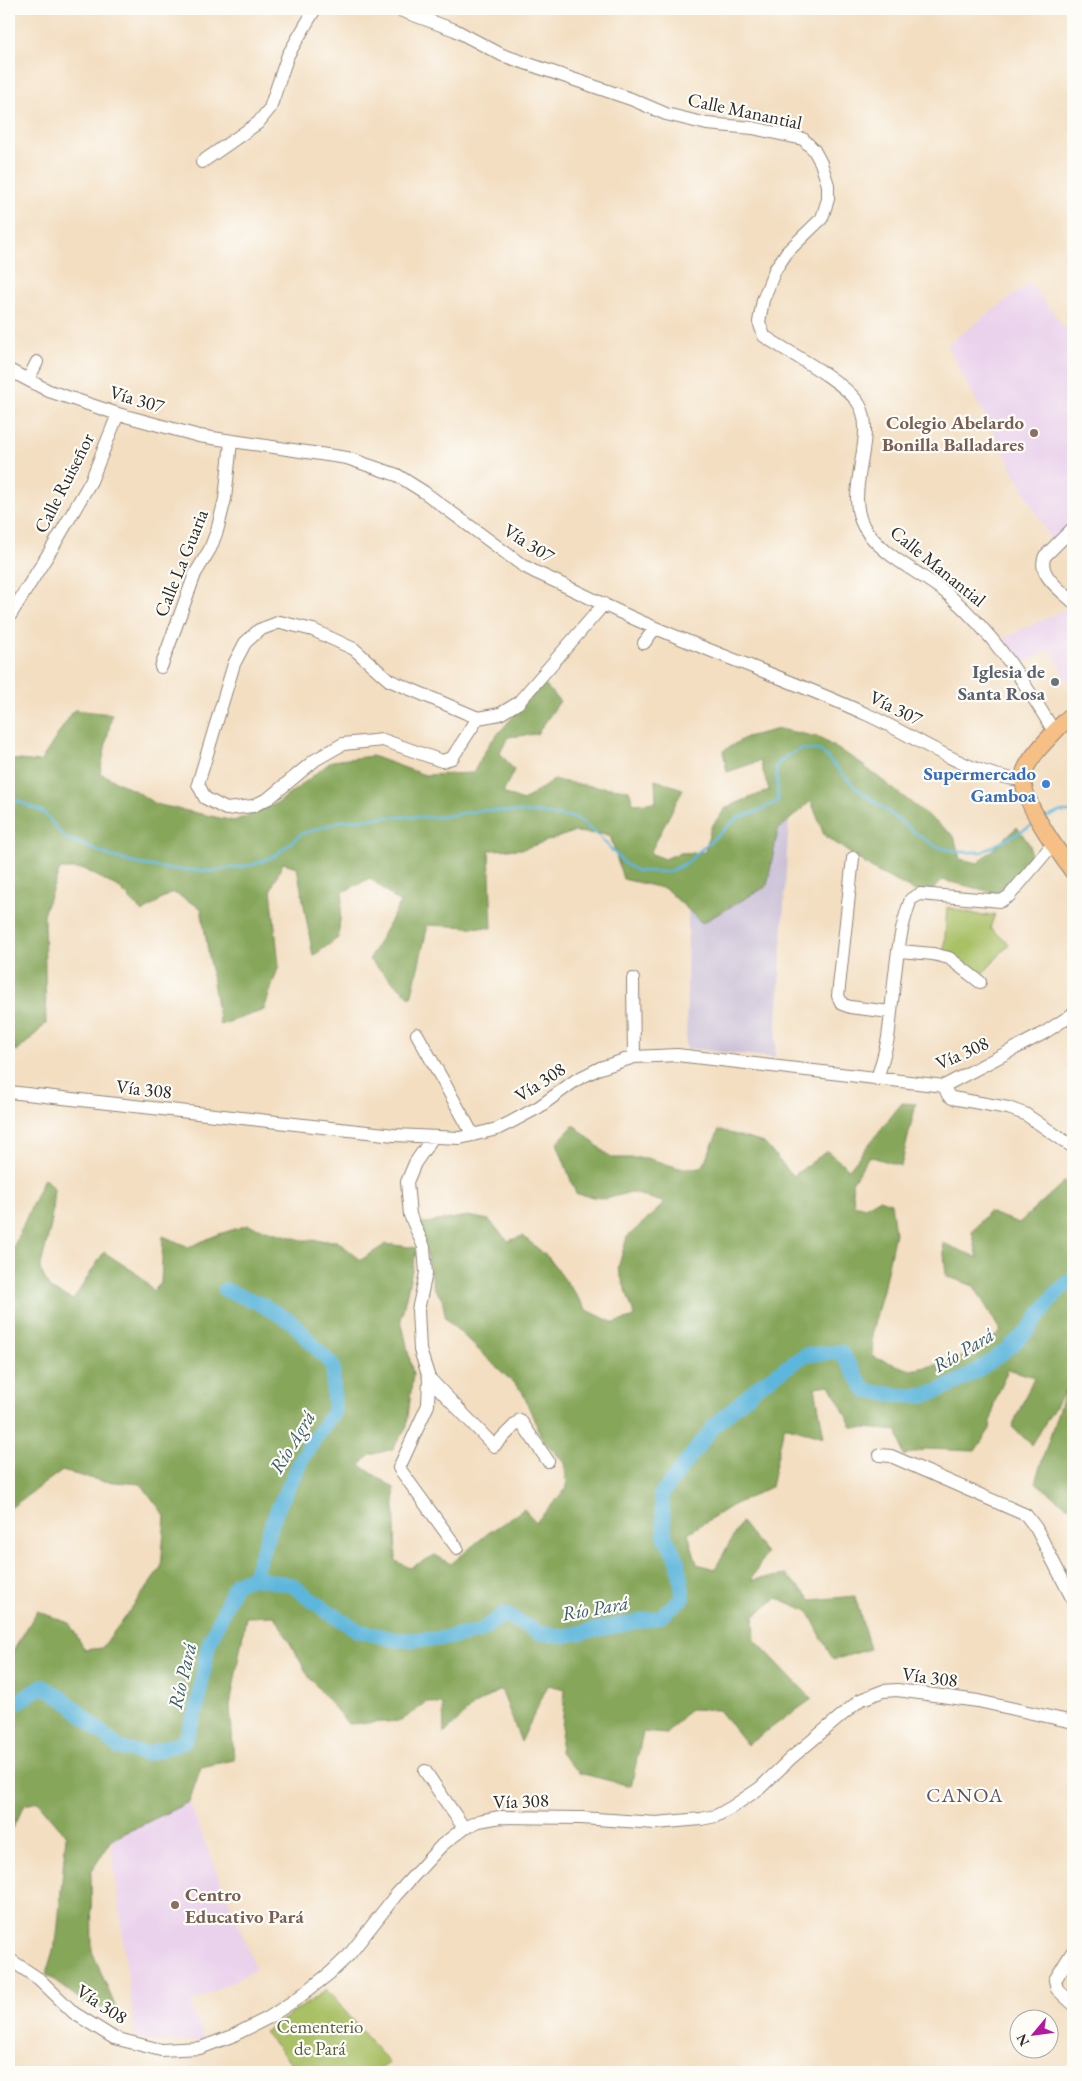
<svg xmlns="http://www.w3.org/2000/svg" width="1082" height="2081" font-family="'EB Garamond',serif">
<style>
.built{fill:#ead1ec}
.industrial{fill:#cabfd6}
.green{fill:#a9c065;stroke:#6a7648}
.forest{fill:#86a65a;stroke:#586842}
.lines{fill:none;stroke-linecap:round;stroke-linejoin:round}
.stream{stroke:#5db6db;stroke-width:2.5}
.river{stroke:#5db6db;stroke-width:15}
.minor-casing{stroke:#8f8476;stroke-width:14}
.major-casing{stroke:#8f8476;stroke-width:18}
.minor{stroke:#fff;stroke-width:12}
.major{stroke:#f5bf86;stroke-width:16}
.education-dot{fill:#8d6e63;stroke:#fdfcf7;stroke-width:2}
.worship-dot{fill:#6b7280;stroke:#fdfcf7;stroke-width:2}
.shop-dot{fill:#3f7fe0;stroke:#fdfcf7;stroke-width:2}
.labels{text-anchor:middle;dominant-baseline:central;stroke-width:4.5;stroke-linejoin:round;paint-order:stroke}
.street-label{font-size:19px;fill:#2b2b2b;stroke:#fdfcf7}
.education-label{font-size:19px;font-weight:bold;fill:#785e54;stroke:#fdfcf7;text-anchor:end}
.worship-label{font-size:19px;font-weight:bold;fill:#5b616d;stroke:#fdfcf7;text-anchor:end}
.shop-label{font-size:19px;font-weight:bold;fill:#366cbe;stroke:#fdfcf7;text-anchor:end}
.park-label{font-size:19px;fill:#575f3f;stroke:#fdfcf7}
.water-label{font-size:20px;font-style:italic;fill:#3c5c69;stroke:#fdfcf7}
.neighbourhood-label{font-size:20px;letter-spacing:1px;fill:#59566e;stroke:#fdfcf7}
</style>
<rect width="100%" height="100%" fill="#fdfcf7"/>
<filter id="ink" filterUnits="userSpaceOnUse"><feTurbulence type="fractalNoise" baseFrequency=".02" numOctaves="2"/><feDisplacementMap in="SourceGraphic" scale="10" xChannelSelector="R" yChannelSelector="G"/><feConvolveMatrix kernelMatrix="1 2 1 2 8 2 1 2 1" color-interpolation-filters="sRGB"/></filter>
<filter id="wash" filterUnits="userSpaceOnUse"><feTurbulence type="fractalNoise" baseFrequency=".0096" numOctaves="4" result="noise"/><feDisplacementMap in="SourceGraphic" scale="20" xChannelSelector="R" yChannelSelector="G"/><feGaussianBlur stdDeviation="1.12" result="paint"/><feColorMatrix in="noise" values="0 0 0 0 0 0 0 0 0 0 0 0 0 0 0 0 0 1.4 0 .05"/><feComposite in="paint" operator="in"/></filter>
<g filter="url(#wash)">
<rect width="100%" height="100%" fill="#f3dec1"/>
<path class="built" d="M1030 283 1073 339V521L1051 541 947 345Z
M1066 609 1073 617V690L1051 649 1021 664 1004 638Z
M189 1802 256 1969 190 2004 205 2040 156 2042 135 2037 111 1840Z"/>
<path class="industrial" d="M790 802 775 1058 686 1048 689 873Z"/>
<path class="green" d="M947 907 983 916 995 914 990 928 1009 944 980 977 944 952Z
M327 1990 389 2063 376 2072H299L264 2032Z"/>
<path class="forest" d="M1073 248V334L1069 331 1065 254Z
M543 683 560 701 537 734 508 737 500 753 514 770 503 793 523 801 554 780 584 785 629 790 634 804 656 802 655 780 683 789 650 853 664 859 680 853 705 852 711 827 727 807 769 790 760 761 727 772 723 751 746 737 779 729 818 737 856 760 954 836 960 859 978 863 1017 827 1030 845 1031 859 996 893 942 880 932 891H915L874 870 824 835 811 801 778 830 767 886 702 923 666 889 623 879 610 835 574 832 523 849 489 850 492 928 428 925 411 998 369 960 400 903 370 878 343 892 338 938 313 956 297 867 283 863 271 889 279 965 264 1010 220 1025 201 908 172 892 143 912 119 888 84 869H60L44 912 46 1024 18 1051 9 1048V759L40 762 74 710 112 714 100 773 139 793 155 804 234 821 278 803 332 761 372 756 425 775 473 773 489 744Z
M902 1103 916 1104 901 1166 869 1156 852 1183 854 1204 865 1207 879 1199 891 1203 895 1233 883 1290 872 1332 873 1357 911 1370 941 1364 970 1354 1001 1332 974 1286 946 1276 943 1243 978 1258 972 1232 988 1212 1019 1223 1065 1181 1073 1188V1500L1068 1507 1035 1482 1065 1390 1032 1445 1012 1427 1034 1377 1008 1369 994 1404 990 1429 975 1451 926 1449 904 1456 898 1431 852 1427 830 1385 815 1387 824 1437 784 1426 771 1487 731 1506 688 1533 697 1564 715 1569 741 1522 766 1553 751 1580 786 1575 812 1600 855 1596 870 1649 833 1660 808 1611 777 1598 754 1616 755 1640 812 1699 747 1745 719 1710 690 1709 666 1734 643 1732 631 1786 579 1773 560 1753 565 1689 548 1685 521 1742 501 1689 473 1706 444 1734 443 1705 427 1702 401 1721 348 1724 309 1677 275 1616 246 1617 230 1706 234 1760 201 1767 189 1802 111 1840 91 1872 92 1951 118 2013 85 2003 46 1974 57 1937 66 1835 38 1802 25 1805 9 1834V1658L37 1611 69 1623 85 1650 102 1648 161 1568 165 1516 141 1484 102 1481 61 1471 9 1509V1257L44 1178 54 1188 51 1225 40 1269 50 1289 73 1300 104 1252 139 1275 153 1291 161 1283 163 1236 189 1247 219 1234 248 1225 302 1240 337 1241 361 1260 386 1244 417 1248 401 1319 413 1374 407 1426 393 1449 370 1455 360 1465 394 1488 396 1561 410 1568 435 1555 451 1564 487 1534 524 1509 536 1522 567 1488 565 1463 542 1439 522 1391 446 1319 442 1299 434 1288 420 1224 468 1216 489 1220 508 1241 523 1236 549 1258 587 1310 614 1323 635 1317 618 1268 627 1237 665 1203 631 1192 606 1199 576 1194 557 1143 574 1125 611 1158H647L679 1168H702L719 1130 764 1143 793 1176 827 1151 849 1169Z"/>
<g class="lines">
<path class="stream" d="M9 797 43 812 65 838 108 855 133 863 169 869 213 871 252 865 275 856 301 834 341 821 388 817H440L483 810 537 813 576 818 598 835 625 864 637 871 667 872 685 864 737 818 759 811 778 801 776 766 785 757 801 749 821 751 854 786 917 834 937 847 961 852H982L1035 824
M1044 819 1059 812H1073"/>
<path class="river" d="M225 1290 257 1302 292 1322 333 1366 334 1411 305 1453 277 1510 253 1578
M9 1708 42 1686 65 1700 119 1748 146 1754 184 1742 197 1708 208 1646 236 1583 253 1578 292 1585 325 1610 359 1631 397 1640 440 1639 479 1632 504 1614 539 1633 564 1636 660 1617 683 1597 678 1560 665 1537 661 1495 713 1427 757 1387 805 1355 841 1352 866 1391C882 1393 900 1396 916 1396 947 1395 1003 1355 1025 1333 1042 1315 1051 1293 1073 1279"/>
</g>
</g>
<g filter="url(#ink)">
<g class="lines">
<g class="minor-casing">
<path id="minor" d="M397 9 455 30 502 55 631 99 666 114 707 124 753 128 803 139 814 150 821 163 828 185V199L822 218 787 252 775 270 763 300 759 322 764 336C789 353 839 378 857 401 882 434 838 496 868 533 889 560 923 574 949 595 997 637 1022 679 1055 733
M202 162 258 123 270 108 288 55 315 9
M9 370 49 391 118 414 199 436 347 458 397 475 424 492 522 565 535 572C576 590 616 612 658 629 728 659 799 683 868 715 917 737 969 776 1023 780
M28 380 37 362
M1073 528 1045 556C1036 574 1062 591 1073 602
M9 617 54 545 91 481 118 414
M644 643 655 628
M161 667 195 574 210 549 217 531 225 499 231 442
M478 718 452 758 442 761 383 740 343 744 315 760 269 798 253 806 226 809 205 798 198 784 234 664 245 643 259 630 280 622 313 630 354 649 389 680 478 718 500 714 518 703 604 604
M853 858 838 996 842 1004 850 1007 890 1012
M900 951 933 954 949 958 980 982
M633 979 634 1057
M417 1034 473 1135
M877 1079C881 1066 885 1052 888 1038 894 994 895 940 911 899L920 894 1001 901 1009 896 1053 844
M944 1086 948 1095 952 1098 1008 1108 1025 1114 1073 1147
M9 1092 394 1135 460 1138 497 1129 511 1122 539 1107 576 1080 600 1068 634 1057 677 1055 944 1086 1044 1033 1073 1014
M433 1137 415 1163 407 1182 410 1215 424 1247 426 1273 418 1310 420 1350 429 1378 428 1405 399 1468 457 1548
M429 1378 494 1446 520 1420 548 1461
M880 1455 891 1456 1026 1515 1036 1528 1073 1600
M425 1771 464 1828
M1073 1951 1055 1980 1057 1989 1073 2004
M9 1959 39 1979 74 2013 114 2038 161 2050 200 2048 232 2036 268 2018 298 1998 330 1973 349 1955 396 1895 442 1845 464 1828 479 1821 500 1817 581 1818 656 1823 701 1819 716 1816 732 1807 760 1788 790 1759 860 1700 883 1691 897 1690 978 1701 1073 1722"/>
</g>
<g class="major-casing">
<path id="major" d="M1073 713C1060 727 1029 755 1024 773 1017 796 1060 854 1073 872"/>
</g>
<use href="#minor" class="minor"/>
<use href="#major" class="major"/>
</g>
</g>
<g class="education-dot">
<circle cx="1034" cy="433" r="5"/>
<circle cx="175" cy="1905" r="5"/>
</g>
<circle class="worship-dot" cx="1055" cy="682" r="5"/>
<circle class="shop-dot" cx="1046" cy="784" r="5"/>
<g class="labels">
<g class="street-label">
<text transform="translate(745 111) rotate(12)">Calle Manantial</text>
<text transform="translate(137 399) rotate(16)">Vía 307</text>
<text transform="translate(64 483) rotate(-63)">Calle Ruiseñor</text>
<text transform="translate(529 543) rotate(32)">Vía 307</text>
<text transform="translate(181 563) rotate(-68)">Calle La Guaria</text>
<text transform="translate(938 566) rotate(39)">Calle Manantial</text>
<text transform="translate(896 708) rotate(26)">Vía 307</text>
<text transform="translate(962 1053) rotate(-24)">Vía 308</text>
<text transform="translate(540 1082) rotate(-33)">Vía 308</text>
<text transform="translate(144 1089) rotate(6)">Vía 308</text>
<text transform="translate(930 1677) rotate(7)">Vía 308</text>
<text transform="translate(521 1801) rotate(-2)">Vía 308</text>
<text transform="translate(102 2004) rotate(33)">Vía 308</text>
</g>
<g class="education-label">
<text x="1024" y="422">Colegio Abelardo<tspan x="1024" dy="22">Bonilla Balladares</tspan></text>
<text x="185" y="1894" text-anchor="start">Centro<tspan x="185" dy="22">Educativo Pará</tspan></text>
</g>
<g class="worship-label">
<text x="1045" y="671">Iglesia de<tspan x="1045" dy="22">Santa Rosa</tspan></text>
</g>
<g class="shop-label">
<text x="1036" y="773">Supermercado<tspan x="1036" dy="22">Gamboa</tspan></text>
</g>
<g class="park-label">
<text x="320" y="2026">Cementerio<tspan x="320" dy="22">de Pará</tspan></text>
</g>
<g class="water-label">
<text transform="translate(963 1350) rotate(-31)">Río Pará</text>
<text transform="translate(292 1442) rotate(-59)">Río Agrá</text>
<text transform="translate(595 1608) rotate(-10)">Río Pará</text>
<text transform="translate(182 1676) rotate(-77)">Río Pará</text>
</g>
<g class="neighbourhood-label">
<text x="965" y="1795">CANOA</text>
</g>
</g>
<rect width="1082" height="2081" fill="none" stroke="#fdfcf7" stroke-width="30"/>
<g transform="translate(1034 2034) rotate(241)"><circle r="24" fill="#fdfcf7" stroke="#a9a8a5"/>
<path d="M0-4L9 19L0 12L-9 19Z" fill="#b5179e"/>
<text y="-8" font-size="14" font-weight="bold" text-anchor="middle" fill="#2b2b2b">N</text>
</g>
</svg>
